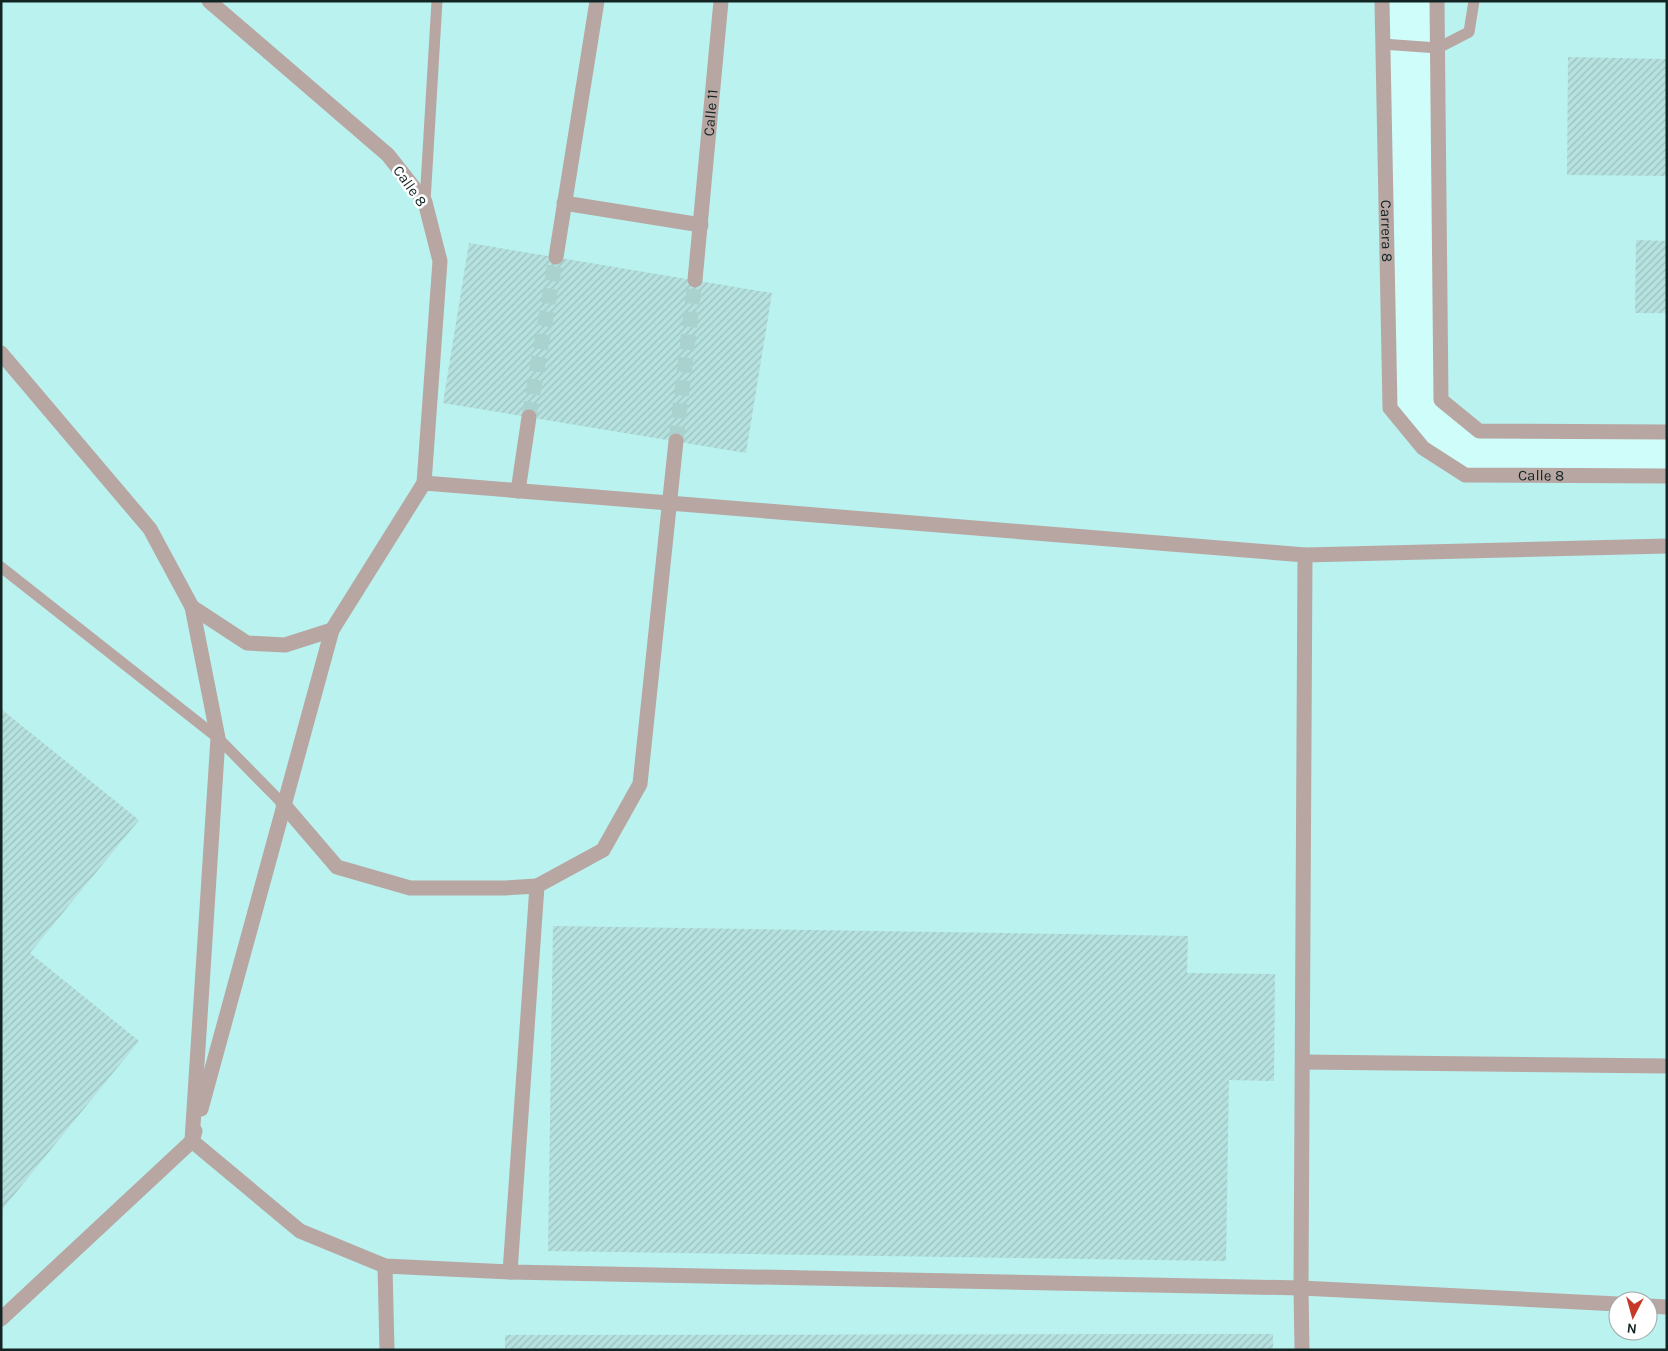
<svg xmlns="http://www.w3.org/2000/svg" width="1668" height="1351" font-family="Karla,sans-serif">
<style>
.built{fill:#baf2ef;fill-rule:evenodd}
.building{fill:url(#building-hatch)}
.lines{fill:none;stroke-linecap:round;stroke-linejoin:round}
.minor-tunnel{stroke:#a9d2cf;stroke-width:15;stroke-dasharray:15 8;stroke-linecap:butt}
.service{stroke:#b8a6a3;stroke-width:11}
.minor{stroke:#b8a6a3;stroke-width:15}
.labels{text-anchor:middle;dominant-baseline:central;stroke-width:5;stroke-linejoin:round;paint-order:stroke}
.street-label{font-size:15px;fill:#122423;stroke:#fff}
</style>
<defs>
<pattern id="building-hatch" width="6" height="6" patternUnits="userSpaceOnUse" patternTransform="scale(1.25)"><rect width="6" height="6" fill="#b5e1df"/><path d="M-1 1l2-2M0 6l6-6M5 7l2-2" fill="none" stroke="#9bc1bf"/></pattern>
</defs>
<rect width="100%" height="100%" fill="#cffdfa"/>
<path class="built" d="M1 1H1382L1390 408 1423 448 1465 475 1667 476V1350H1ZM1618 1301H1648V1331H1618Z
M1437 1H1667V432L1479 431 1441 400Z"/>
<path class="building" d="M1568 57 1667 59V176L1567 175Z
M1636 240 1667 241V313H1635Z
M469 243 772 293 746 453 443 403Z
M1 709 139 820 30 953 139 1041 1 1211Z
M553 926 1188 936 1187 973 1275 974 1274 1081 1229 1080 1226 1261 548 1251Z
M1273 1334V1350H505V1335Z"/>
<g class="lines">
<path class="minor-tunnel" d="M529 417 556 257
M676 441 695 280"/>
<path class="service" d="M1382 44 1438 48 1469 32 1474 1
M425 202 437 1
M1 567 218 738 283 804"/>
<g class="minor">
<path id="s1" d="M1382 1 1390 408 1423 448 1465 475 1667 476"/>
<path d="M1437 1 1441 400 1479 431 1667 432"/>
<path d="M564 203 701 225"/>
<path d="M556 257 597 1"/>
<path id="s2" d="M695 280 721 1"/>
<path d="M1 353 150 529 192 607 218 738 192 1141 300 1231 385 1266 510 1272 1301 1288 1305 555"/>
<path d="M424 483 1305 555 1667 546"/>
<path d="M518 491 529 417"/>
<path d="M192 607 247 643 285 645 332 630"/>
<path d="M283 804 337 867 410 888H505L537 886"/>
<path d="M1303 1062 1667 1066"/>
<path d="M201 1109 332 630 424 483 440 261 425 202 388 155 209 1"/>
<path d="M385 1266 387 1350"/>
<path d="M510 1272 537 886 603 850 640 784 676 441"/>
<path d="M1648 1306 1667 1307"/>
<path d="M1 1319 192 1141 195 1131"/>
<path d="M1302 1350 1301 1288 1618 1304"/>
</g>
</g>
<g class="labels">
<g class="street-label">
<text stroke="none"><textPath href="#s2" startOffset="168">Calle 11</textPath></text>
<text transform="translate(410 186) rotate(55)">Calle 8</text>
<text stroke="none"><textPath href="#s1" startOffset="230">Carrera 8</textPath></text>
<text stroke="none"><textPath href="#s1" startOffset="585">Calle 8</textPath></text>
</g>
</g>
<rect width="1668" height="1351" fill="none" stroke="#122423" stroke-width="5"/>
<g transform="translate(1633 1316) rotate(186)"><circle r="24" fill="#ffffff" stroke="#a0a7a7"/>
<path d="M0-4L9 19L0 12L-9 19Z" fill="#c63929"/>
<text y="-8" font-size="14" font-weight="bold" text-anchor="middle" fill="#122423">N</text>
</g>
</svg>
